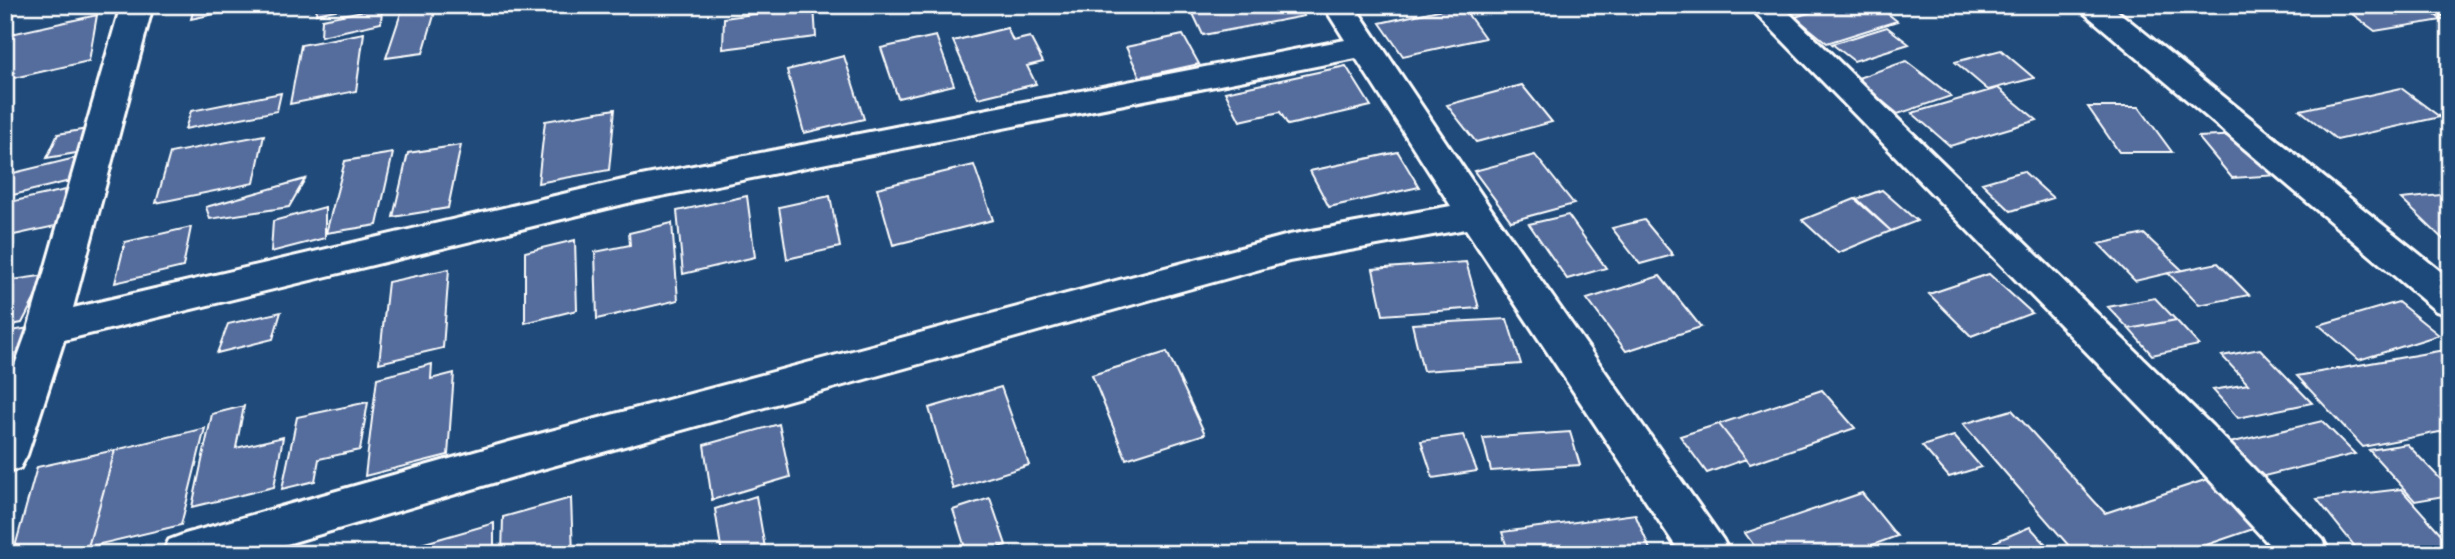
<svg xmlns="http://www.w3.org/2000/svg" width="2455" height="559" font-family="'Indie Flower',sans-serif">
<style>
.building{fill:#556d9d;stroke:#fff;stroke-width:2}
.lines{fill:none;stroke-linecap:round;stroke-linejoin:round}
.street-casing{stroke:#fff;stroke-width:6}
.street{fill:#1f4a7a;fill-rule:evenodd}
</style>
<rect width="100%" height="100%" fill="#1f4a7a"/>
<filter id="ink" filterUnits="userSpaceOnUse"><feTurbulence type="fractalNoise" baseFrequency=".0143" numOctaves="2"/><feDisplacementMap in="SourceGraphic" scale="14" xChannelSelector="R" yChannelSelector="G"/><feConvolveMatrix kernelMatrix="1 2 1 2 8 2 1 2 1" color-interpolation-filters="sRGB"/></filter>
<g filter="url(#ink)">
<path class="building" d="M207 5H257L191 19 194 8Z
M317 5H360L316 14Z
M420 5H437L423 53 386 58 403 7Z
M1189 5H1298L1304 16 1203 35Z
M1461 5 1485 38 1403 56 1380 23Z
M1834 5H1877L1897 21 1827 43 1795 17Z
M2340 5H2421L2442 20 2375 31Z
M814 6 816 37 723 49 724 18Z
M382 7 381 23 321 36 322 19Z
M97 15 89 61 5 80V55L11 34Z
M1887 27 1909 44 1854 61 1832 44Z
M1007 28 1013 41 1030 37 1043 62 1027 66 1036 84 978 98 953 41Z
M364 33 356 91 290 104 301 45Z
M1183 35 1199 64 1140 77 1126 47Z
M936 36 954 85 898 98 881 48Z
M2001 50 2034 78 1988 90 1955 62Z
M844 56 864 119 804 133 787 70Z
M1906 61 1951 96 1898 114 1855 79Z
M1346 66 1371 106 1288 125 1280 112 1240 121 1225 92Z
M1522 85 1552 122 1476 142 1447 105Z
M1998 88 2037 120 1950 146 1912 113Z
M2401 88 2440 117 2337 140 2300 110Z
M281 93 277 111 185 129 191 111Z
M2088 107H2139L2172 152H2119Z
M615 109 609 170 538 183 545 121Z
M93 128 82 152 47 158 58 134Z
M264 135 254 183 156 203 170 153Z
M2244 135 2280 175 2232 178 2198 137Z
M461 145 448 208 393 217 408 153Z
M1398 152 1419 187 1329 207 1310 171Z
M393 153 377 225 326 233 345 161Z
M1535 155 1574 204 1511 221 1474 171Z
M75 158 70 181 5 197V175Z
M974 165 993 220 893 245 877 188Z
M2023 171 2053 198 2011 211 1982 183Z
M305 179 289 207 210 219 206 207Z
M70 189 60 225 5 237V203Z
M1882 190 1917 221 1891 231 1857 199Z
M2450 194V246L2401 199Z
M747 196 755 257 683 274 677 211Z
M830 196 840 247 787 259 779 207Z
M1855 199 1891 231 1838 253 1802 220Z
M325 207V238L271 252 273 221Z
M1568 215 1606 268 1567 279 1529 224Z
M1644 220 1673 255 1640 264 1612 228Z
M672 223 678 300 597 319 595 252 630 245 629 233Z
M191 227 183 267 115 283 125 242Z
M2144 234 2182 270 2135 281 2099 244Z
M575 240 577 310 525 323V252Z
M1466 262 1479 308 1383 315 1373 269Z
M2218 263 2249 295 2199 305 2168 273Z
M449 269 443 348 379 363 388 282Z
M1989 274 2032 313 1971 336 1929 294Z
M47 275 22 323 5 326V281Z
M1660 276 1701 327 1626 351 1587 299Z
M2155 298 2176 320 2129 329 2108 307Z
M2398 302 2439 335 2359 360 2319 325Z
M281 312 273 339 217 353 228 324Z
M1507 319 1521 364 1423 371 1412 324Z
M2176 320 2199 345 2152 355 2129 329Z
M29 328 5 379V332Z
M2260 349 2312 403 2238 418 2213 390 2248 384 2222 356Z
M2450 349V430L2363 447 2297 376Z
M1167 352 1205 434 1126 459 1092 375Z
M432 364 431 379 454 373 448 455 365 476 377 378Z
M1001 387 1029 465 953 489 929 408Z
M1822 390 1855 428 1750 464 1719 424Z
M368 402 360 450 319 459 315 481 282 489 297 417Z
M244 406 236 448 283 437 274 487 192 507 212 414Z
M2012 410 2105 513 2211 478 2259 527 2180 554H2076L1963 424Z
M2322 421 2355 454 2256 478 2225 444Z
M779 424 790 477 712 500 704 445Z
M1719 424 1746 459 1707 473 1680 436Z
M205 428 181 525 88 547 115 450Z
M1570 432 1580 465 1491 471 1483 438Z
M1463 435 1477 471 1433 478 1421 441Z
M1954 436 1981 467 1949 477 1922 446Z
M2407 444 2450 489V495L2415 501 2369 450Z
M115 450 88 547 62 554H13L37 467Z
M2401 489 2450 544V554H2361L2317 499Z
M1862 493 1897 536 1848 554H1760L1745 533Z
M756 496 766 554H722L715 509Z
M571 498 573 554H502L503 517Z
M990 498 1006 545 981 554H967L953 510Z
M1635 514 1652 554H1509L1502 532Z
M494 523V554H414V546Z
M2030 527 2055 554H2005L1994 542Z
M666 545 667 554H636Z"/>
<g class="lines">
<g class="street-casing">
<path id="street" d="M121 5H153L73 308 636 177 1345 40 1323 5H1354L1488 205 1723 540 1730 554H1681L1466 229 1289 261 513 477 253 554H162L169 540 185 534 513 441 1289 235 1451 206 1356 58 636 201 64 340 27 455 20 468 5 473V393L28 329Z
M1748 5H1781L2212 426 2323 540 2330 554H2278L2182 450Z
M2075 5H2110L2450 279V315L2436 311Z
M2431 5H2450V16L2435 12Z"/>
</g>
<use href="#street" class="street"/>
</g>
</g>
<rect width="2455" height="559" fill="none" stroke="#1f4a7a" stroke-width="28"/>
<rect x="14" y="14" width="2427" height="531" fill="none" stroke="#fff" stroke-width="2.5" filter="url(#ink)"/>
</svg>
